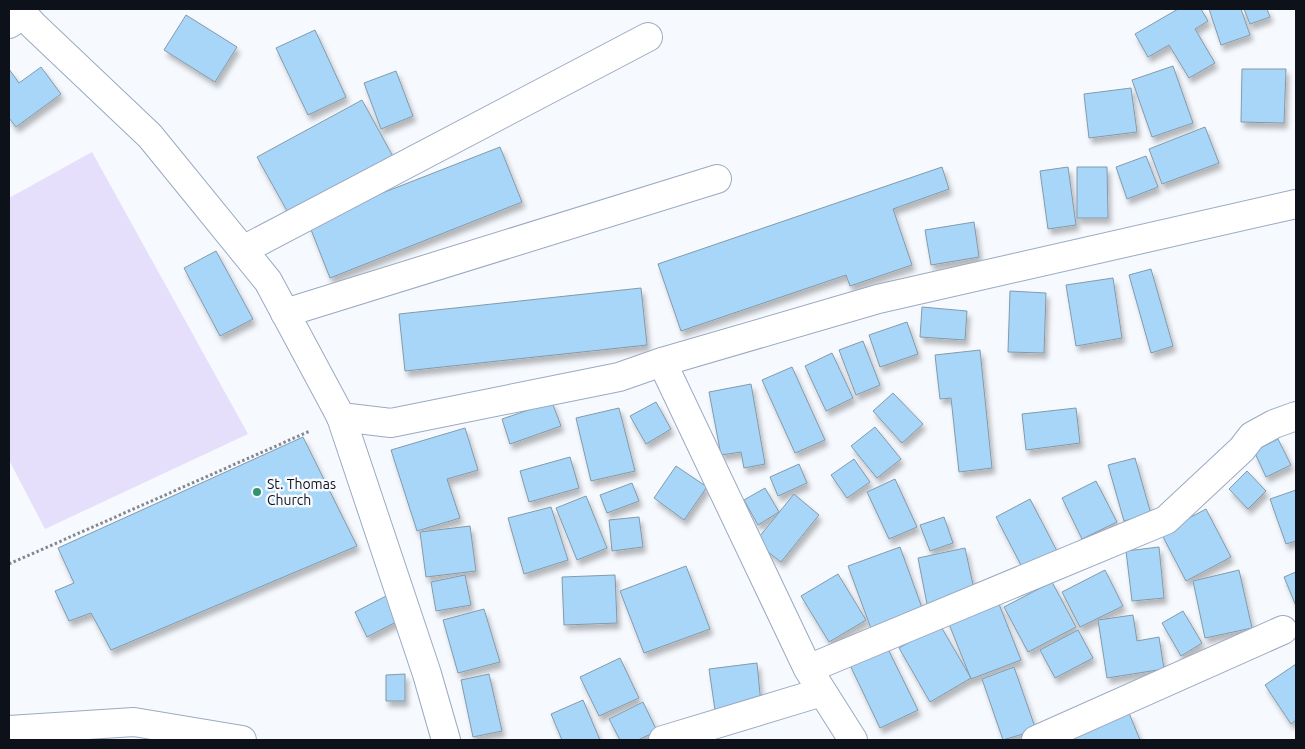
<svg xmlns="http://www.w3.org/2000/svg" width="1305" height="749" font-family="Ubuntu,sans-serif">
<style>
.green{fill:#e6dffb}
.building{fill:#a8d6f8;stroke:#829aab;filter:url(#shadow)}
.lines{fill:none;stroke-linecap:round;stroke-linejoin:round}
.minor-casing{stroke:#9baac1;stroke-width:30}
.tertiary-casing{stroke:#9baac1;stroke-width:30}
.secondary-casing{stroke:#9baac1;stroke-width:30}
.path{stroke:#83878e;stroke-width:3;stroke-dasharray:2.5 2.5;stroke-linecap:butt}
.minor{stroke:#fff;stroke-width:28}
.tertiary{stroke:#fff;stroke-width:28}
.secondary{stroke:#fff;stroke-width:28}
.poi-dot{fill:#30946f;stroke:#f6f9fe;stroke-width:2}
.labels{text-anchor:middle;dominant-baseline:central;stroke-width:5;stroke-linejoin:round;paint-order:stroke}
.poi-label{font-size:14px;fill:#0d121a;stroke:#f6f9fe;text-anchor:start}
</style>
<defs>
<filter id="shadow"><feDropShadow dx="3" dy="5.5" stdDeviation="2.5" flood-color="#0004"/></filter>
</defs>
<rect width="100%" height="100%" fill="#f6f9fe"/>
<path class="green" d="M92 152 248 434 45 529 9 460V198Z"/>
<path class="building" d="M1178 9H1201L1208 21 1195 29 1215 63 1189 78 1169 45 1148 57 1135 34Z
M1209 9H1241L1250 35 1221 45Z
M1244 9H1267L1270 17 1250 24Z
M186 15 237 47 215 82 164 50Z
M315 30 346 97 308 115 276 48Z
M1173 66 1193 123 1152 137 1132 80Z
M41 67 61 94 16 127 9 118V69L19 83Z
M1242 69H1286L1284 123 1241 122Z
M396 71 413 116 381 129 364 83Z
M1131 88 1137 132 1089 138 1084 94Z
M362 100 396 162 291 218 257 157Z
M1205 127 1219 163 1162 184 1149 149Z
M500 147 522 202 330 278 308 222Z
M1146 156 1158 187 1127 199 1116 167Z
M942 167 949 189 893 209 912 265 850 286 846 275 681 331 658 264Z
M1068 167 1076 225 1048 229 1040 171Z
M1077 167H1107L1108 218H1077Z
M974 222 979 257 931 265 925 230Z
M216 251 253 319 220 336 184 268Z
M1151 269 1173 346 1151 353 1129 275Z
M1113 278 1122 338 1076 346 1066 285Z
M641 288 647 345 405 371 399 314Z
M1010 291 1046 293 1044 353 1008 352Z
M922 307 967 311 965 340 920 337Z
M907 322 918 354 880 367 869 335Z
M863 341 880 385 856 395 839 350Z
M980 350 992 468 959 472 951 398 940 399 935 355Z
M832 353 853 398 826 411 805 366Z
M792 367 825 440 795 453 762 380Z
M751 384 765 464 744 468 741 452 721 455 709 392Z
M893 393 923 424 902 443 873 411Z
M552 402 561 426 510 444 502 419Z
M656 402 671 429 646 444 630 416Z
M619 408 635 471 591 481 576 418Z
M1076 408 1080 443 1026 450 1022 414Z
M875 427 901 459 877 478 851 446Z
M465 428 478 470 447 479 460 518 417 531 391 450Z
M303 437 357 546 111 650 91 613 69 621 55 591 74 583 58 548Z
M1278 439 1291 465 1266 477 1254 451Z
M570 457 579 488 529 502 520 471Z
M1135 458 1151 514 1124 521 1108 465Z
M854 459 870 482 847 498 831 475Z
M799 464 807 483 778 496 770 477Z
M676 466 707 487 684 520 654 498Z
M1247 471 1266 491 1248 509 1229 489Z
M895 479 917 527 889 539 867 492Z
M1096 481 1117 522 1082 539 1062 498Z
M632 483 639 501 607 513 600 495Z
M765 488 779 512 758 525 744 500Z
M1296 490V541L1286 544 1270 499Z
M794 494 819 515 781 562 755 542Z
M586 496 607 548 577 560 556 508Z
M1030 499 1057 551 1023 569 996 517Z
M551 507 568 560 524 574 508 518Z
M1206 509 1231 557 1186 581 1161 533Z
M639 517 643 547 612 551 609 520Z
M944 517 953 543 930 551 920 525Z
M470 526 476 571 426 577 420 532Z
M900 547 925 616 873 634 848 566Z
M1159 547 1164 598 1132 601 1126 551Z
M965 548 975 594 927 604 918 558Z
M686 566 710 629 644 653 620 591Z
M1105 570 1123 606 1080 627 1062 592Z
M1239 570 1252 628 1205 638 1193 581Z
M1296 572V606L1284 577Z
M838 574 866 620 829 642 801 596Z
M465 575 471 605 436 611 431 582Z
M615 575 617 623 564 625 562 577Z
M1052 582 1076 627 1028 652 1004 607Z
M386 596 398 621 367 637 355 612Z
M997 599 1021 660 971 679 947 619Z
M484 609 500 662 458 673 443 620Z
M1183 611 1202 643 1181 656 1162 623Z
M1133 615 1137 641 1159 637 1164 669 1107 678 1098 620Z
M940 625 971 678 930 702 899 648Z
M1078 630 1093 658 1055 678 1040 650Z
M886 645 918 710 880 728 849 663Z
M620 658 639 698 599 716 580 677Z
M757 663 761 704 715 710 709 669Z
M1296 664V720L1291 724 1265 685Z
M1014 667 1036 730 1003 740 982 679Z
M405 674V701H386V675Z
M489 674 502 731 473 737 461 680Z
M583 700 600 740H562L551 714Z
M643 702 657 731 638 740H620L609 719Z
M1129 713 1140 740H1062Z"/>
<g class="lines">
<g class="minor-casing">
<path id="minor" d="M9 24 24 14
M243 250 648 37
M285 313 717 179
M662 362 808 669 853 740
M341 417 427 674 446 740
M808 669 1166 520 1242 449 1252 436 1274 424 1296 416
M9 730 134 722 242 740
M663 740 822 692
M1036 740 1283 630"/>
</g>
<g class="tertiary-casing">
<path id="tertiary" d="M341 417 391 423 619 377 662 362 878 299 1296 204"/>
</g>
<g class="secondary-casing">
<path id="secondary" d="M19 9 33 25 150 136 268 281 341 417"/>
</g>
<path class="path" d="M9 564 310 431"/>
<use href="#minor" class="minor"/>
<use href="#tertiary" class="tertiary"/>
<use href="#secondary" class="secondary"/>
</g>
<circle class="poi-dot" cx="257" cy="492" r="5"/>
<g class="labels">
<g class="poi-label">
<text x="267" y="484">St. Thomas<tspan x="267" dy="16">Church</tspan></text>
</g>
</g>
<rect width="1305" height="749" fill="none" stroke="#0d121a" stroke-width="20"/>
</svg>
